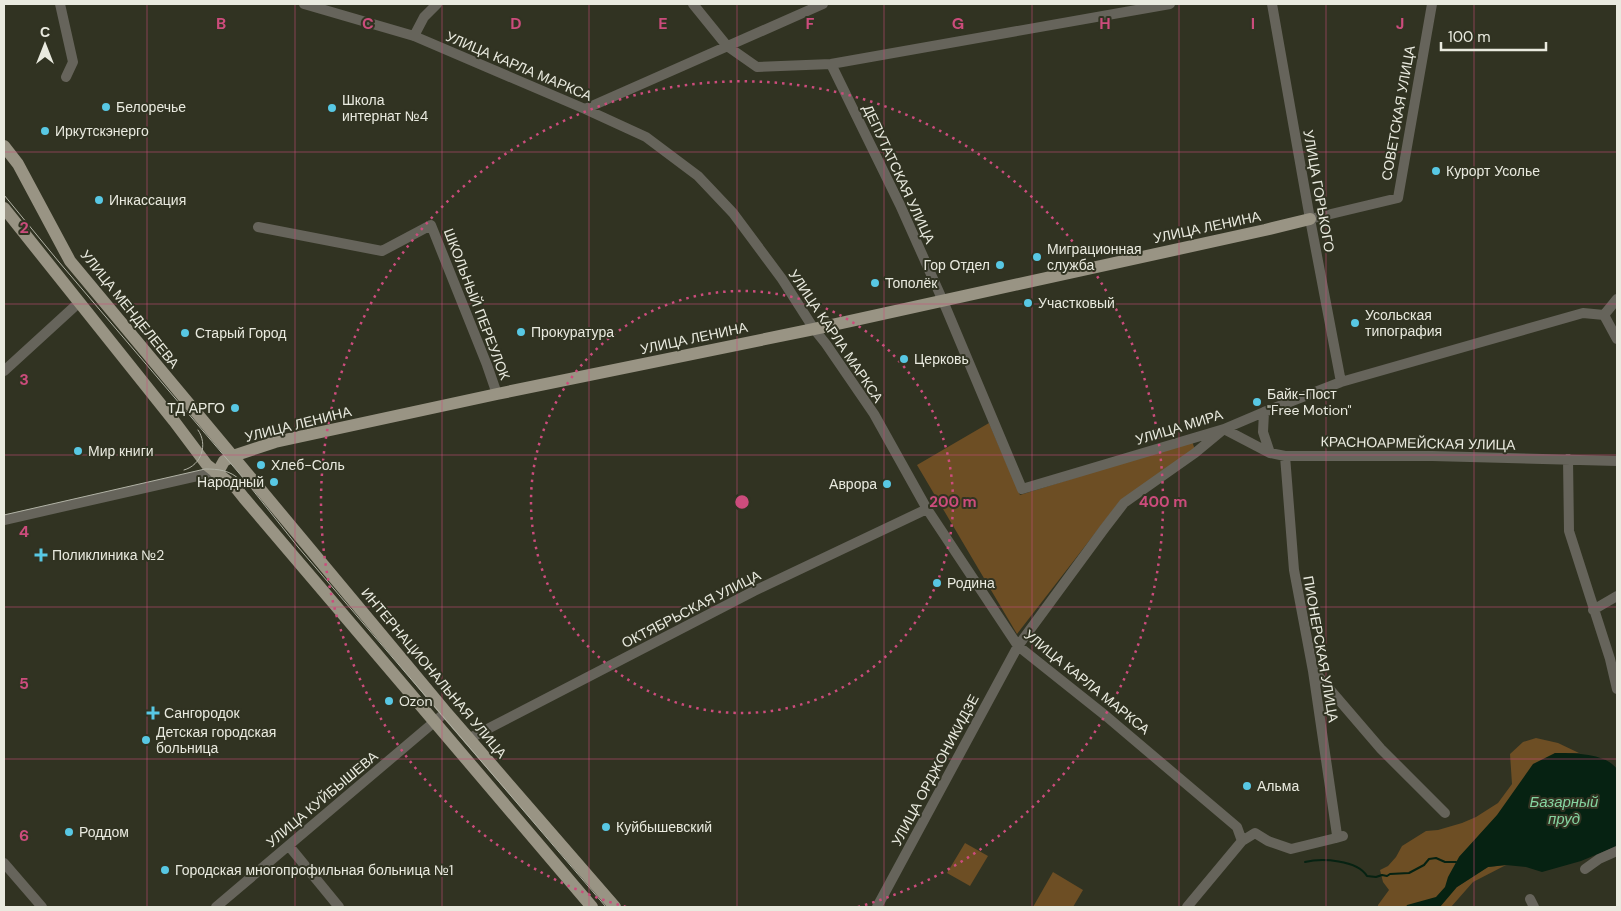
<svg xmlns="http://www.w3.org/2000/svg" width="1621" height="911" font-family="'DM Sans',sans-serif">
<style>
.green{fill:#6d4e24}
.water{fill:#062212}
.lines{fill:none;stroke-linecap:round;stroke-linejoin:round}
.stream{stroke:#062212;stroke-width:2}
.minor{stroke:#66645b;stroke-width:10}
.major{stroke:#999484;stroke-width:12}
.tram{stroke:#b1b2a5;stroke-width:1}
.grid{fill:none;stroke:#cc4c7c;stroke-width:1;stroke-opacity:0.55}
.ring{fill:none;stroke:#cc4c7c;stroke-width:2.5;stroke-dasharray:2.5 5}
.poi-dot{fill:#58c8e4;stroke:#313322;stroke-width:2}
.labels{text-anchor:middle;dominant-baseline:central;stroke-width:4;stroke-linejoin:round;paint-order:stroke}
.street-label{font-size:14px;fill:#e9eadf;stroke:#313322}
.poi-label{font-size:14px;fill:#e9eadf;stroke:#313322;text-anchor:start}
.water-label{font-size:15px;font-style:italic;fill:#85d4a0;stroke:#313322}
.grid-label{font-size:16px;text-anchor:middle;font-weight:bold;fill:#cc4c7c;stroke:#313322;stroke-width:4;stroke-linejoin:round;paint-order:stroke}
.centre{fill:#cc4c7c;stroke:#313322;stroke-width:2.5}
.ring-label{font-size:15px;text-anchor:middle;font-weight:bold;fill:#cc4c7c;stroke:#313322;stroke-width:4;stroke-linejoin:round;paint-order:stroke}
</style>
<rect width="100%" height="100%" fill="#313322"/>
<path class="green" d="M989 423 1020 495 1192 441 1195 450 1120 501 1017 634 917 465Z
M1536 738 1558 743 1579 753H1555L1459 857 1457 887 1488 867 1506 865 1473 882 1451 907H1378V905L1389 890 1383 882 1380 870 1388 866 1396 857 1402 846 1426 831 1438 830 1462 823 1476 817 1498 803 1512 784 1510 754 1523 742Z
M965 843 988 856 970 886 947 873Z
M1053 872 1083 890 1073 907H1033Z"/>
<path class="water" d="M1555 753C1574 753 1605 753 1617 769V846L1581 861 1542 872 1526 867 1506 865 1488 867 1457 887 1440 907H1406L1407 905 1436 897 1445 887 1448 877 1459 857 1497 815 1533 764Z"/>
<g class="lines">
<path class="stream" d="M1305 862C1322 858 1357 860 1367 876L1376 877 1382 875 1387 876 1390 874 1409 873 1424 865 1429 859 1436 858 1445 862H1456"/>
<path class="minor" d="M60 4 73 62 66 77
M304 4 414 36 585 109 646 137 698 176 733 213 782 279 814 329 826 344 874 414 927 509 1018 646 1106 716 1237 827 1242 841 1187 907
M693 4 727 46 757 67 831 64 1170 4
M1272 4 1310 219 1341 382
M414 36 424 17 437 4
M831 64 900 205 943 301 1022 489 1224 429 1264 412 1341 382 1583 313 1604 315
M585 109 823 4
M1310 219 1398 198 1432 4
M258 227 382 251 431 225 487 365 497 394
M1604 315 1617 339
M1604 315 1617 299
M4 371 74 307
M1264 412 1263 432 1270 453
M1285 456 1294 570 1313 671 1337 835 1336 838 1343 836
M1568 459 1569 531 1610 659 1617 689
M4 520 215 472
M1593 610 1617 596
M1314 671 1381 749 1445 813
M470 738 754 591 927 509
M1242 841 1255 833 1268 841 1291 849 1336 838
M289 846 339 907
M4 863 42 907
M1585 869 1599 859 1617 851
M1530 899 1534 907
M216 907 446 712
M877 907 1018 646 1104 529 1124 503 1195 453 1224 429 1270 453 1285 456H1432L1617 461"/>
<path class="major" d="M4 146 18 164 70 261 446 712 615 907
M4 208 174 421 207 465 236 488 244 498 592 907
M215 472 219 470 224 461 233 456 275 442 497 394 814 329 1265 230 1310 219"/>
<path class="tram" d="M4 195 59 262 244 479 298 547 606 907
M184 470C202 465 208 444 198 430
M4 515 205 469C218 469 230 470 240 480"/>
</g>
<path class="grid" d="M147 4V907M295 4V907M442 4V907M589 4V907M737 4V907M884 4V907M1032 4V907M1179 4V907M1326 4V907M1474 4V907M4 152H1617M4 304H1617M4 455H1617M4 607H1617M4 759H1617"/>
<g class="ring">
<circle cx="742" cy="502" r="211"/>
<path d="M626 907A421 421 0 1 1 858 907"/>
</g>
<g class="poi-dot">
<circle cx="106" cy="107" r="5"/>
<circle cx="332" cy="108" r="5"/>
<circle cx="45" cy="131" r="5"/>
<circle cx="1436" cy="171" r="5"/>
<circle cx="99" cy="200" r="5"/>
<circle cx="1037" cy="257" r="5"/>
<circle cx="1000" cy="265" r="5"/>
<circle cx="875" cy="283" r="5"/>
<circle cx="1028" cy="303" r="5"/>
<circle cx="1355" cy="323" r="5"/>
<circle cx="521" cy="332" r="5"/>
<circle cx="185" cy="333" r="5"/>
<circle cx="904" cy="359" r="5"/>
<circle cx="1257" cy="402" r="5"/>
<circle cx="235" cy="408" r="5"/>
<circle cx="78" cy="451" r="5"/>
<circle cx="261" cy="465" r="5"/>
<circle cx="274" cy="482" r="5"/>
<circle cx="887" cy="484" r="5"/>
<path d="M38.5 547.5h5v5h5v5h-5v5h-5v-5h-5v-5h5z"/>
<circle cx="937" cy="583" r="5"/>
<circle cx="389" cy="701" r="5"/>
<path d="M150.5 705.5h5v5h5v5h-5v5h-5v-5h-5v-5h5z"/>
<circle cx="146" cy="740" r="5"/>
<circle cx="1247" cy="786" r="5"/>
<circle cx="606" cy="827" r="5"/>
<circle cx="69" cy="832" r="5"/>
<circle cx="165" cy="870" r="5"/>
</g>
<g class="labels">
<g class="street-label">
<text transform="translate(519 66) rotate(23)">УЛИЦА КАРЛА МАРКСА</text>
<text transform="translate(1398 113) rotate(-80)">СОВЕТСКАЯ УЛИЦА</text>
<text transform="translate(899 174) rotate(65)">ДЕПУТАТСКАЯ УЛИЦА</text>
<text transform="translate(1319 191) rotate(80)">УЛИЦА ГОРЬКОГО</text>
<text transform="translate(1207 227) rotate(-12)">УЛИЦА ЛЕНИНА</text>
<text transform="translate(477 304) rotate(69)">ШКОЛЬНЫЙ ПЕРЕУЛОК</text>
<text transform="translate(130 309) rotate(51)">УЛИЦА МЕНДЕЛЕЕВА</text>
<text transform="translate(836 336) rotate(56)">УЛИЦА КАРЛА МАРКСА</text>
<text transform="translate(694 338) rotate(-12)">УЛИЦА ЛЕНИНА</text>
<text transform="translate(298 424) rotate(-14)">УЛИЦА ЛЕНИНА</text>
<text transform="translate(1179 427) rotate(-17)">УЛИЦА МИРА</text>
<text transform="translate(1418 443) rotate(1)">КРАСНОАРМЕЙСКАЯ УЛИЦА</text>
<text transform="translate(691 609) rotate(-27)">ОКТЯБРЬСКАЯ УЛИЦА</text>
<text transform="translate(1321 649) rotate(80)">ПИОНЕРСКАЯ УЛИЦА</text>
<text transform="translate(434 673) rotate(50)">ИНТЕРНАЦИОНАЛЬНАЯ УЛИЦА</text>
<text transform="translate(1087 682) rotate(39)">УЛИЦА КАРЛА МАРКСА</text>
<text transform="translate(935 770) rotate(-62)">УЛИЦА ОРДЖОНИКИДЗЕ</text>
<text transform="translate(322 799) rotate(-40)">УЛИЦА КУЙБЫШЕВА</text>
</g>
<g class="poi-label">
<text x="342" y="100">Школа<tspan x="342" dy="16">интернат №4</tspan></text>
<text x="116" y="107">Белоречье</text>
<text x="55" y="131">Иркутскэнерго</text>
<text x="1446" y="171">Курорт Усолье</text>
<text x="109" y="200">Инкассация</text>
<text x="1047" y="249">Миграционная<tspan x="1047" dy="16">служба</tspan></text>
<text x="990" y="265" text-anchor="end">Гор Отдел</text>
<text x="885" y="283">Тополёк</text>
<text x="1038" y="303">Участковый</text>
<text x="1365" y="315">Усольская<tspan x="1365" dy="16">типография</tspan></text>
<text x="531" y="332">Прокуратура</text>
<text x="195" y="333">Старый Город</text>
<text x="914" y="359">Церковь</text>
<text x="1267" y="394">Байк-Пост<tspan x="1267" dy="16">"Free Motion"</tspan></text>
<text x="225" y="408" text-anchor="end">ТД АРГО</text>
<text x="88" y="451">Мир книги</text>
<text x="271" y="465">Хлеб-Соль</text>
<text x="264" y="482" text-anchor="end">Народный</text>
<text x="877" y="484" text-anchor="end">Аврора</text>
<text x="52" y="555">Поликлиника №2</text>
<text x="947" y="583">Родина</text>
<text x="399" y="701">Ozon</text>
<text x="164" y="713">Сангородок</text>
<text x="156" y="732">Детская городская<tspan x="156" dy="16">больница</tspan></text>
<text x="1257" y="786">Альма</text>
<text x="616" y="827">Куйбышевский</text>
<text x="79" y="832">Роддом</text>
<text x="175" y="870">Городская многопрофильная больница №1</text>
</g>
<g class="water-label">
<text x="1564" y="802">Базарный<tspan x="1564" dy="17">пруд</tspan></text>
</g>
</g>
<g class="grid-label">
<text x="221" y="29">B</text>
<text x="368" y="29">C</text>
<text x="516" y="29">D</text>
<text x="663" y="29">E</text>
<text x="810" y="29">F</text>
<text x="958" y="29">G</text>
<text x="1105" y="29">H</text>
<text x="1253" y="29">I</text>
<text x="1400" y="29">J</text>
<text x="24" y="233">2</text>
<text x="24" y="385">3</text>
<text x="24" y="537">4</text>
<text x="24" y="689">5</text>
<text x="24" y="841">6</text>
</g>
<circle cx="742" cy="502" r="8" class="centre"/>
<g class="ring-label">
<text x="953" y="507">200 m</text>
<text x="1163" y="507">400 m</text>
</g>
<rect width="1621" height="911" fill="none" stroke="#e9eadf" stroke-width="10"/>
<g transform="translate(45 45)" stroke="#313322" stroke-width="4" paint-order="stroke">
<path d="M0-4L9 19L0 12L-9 19Z" fill="#e9eadf"/>
<text y="-8" font-size="14" font-weight="bold" text-anchor="middle" fill="#e9eadf">С</text>
</g>
<path d="M1441 42v8h105v-8" fill="none" stroke="#e9eadf" stroke-width="2.5"/>
<text x="1448" y="42" font-size="15" fill="#e9eadf" stroke="#313322" stroke-width="4" paint-order="stroke">100 m</text>
</svg>
